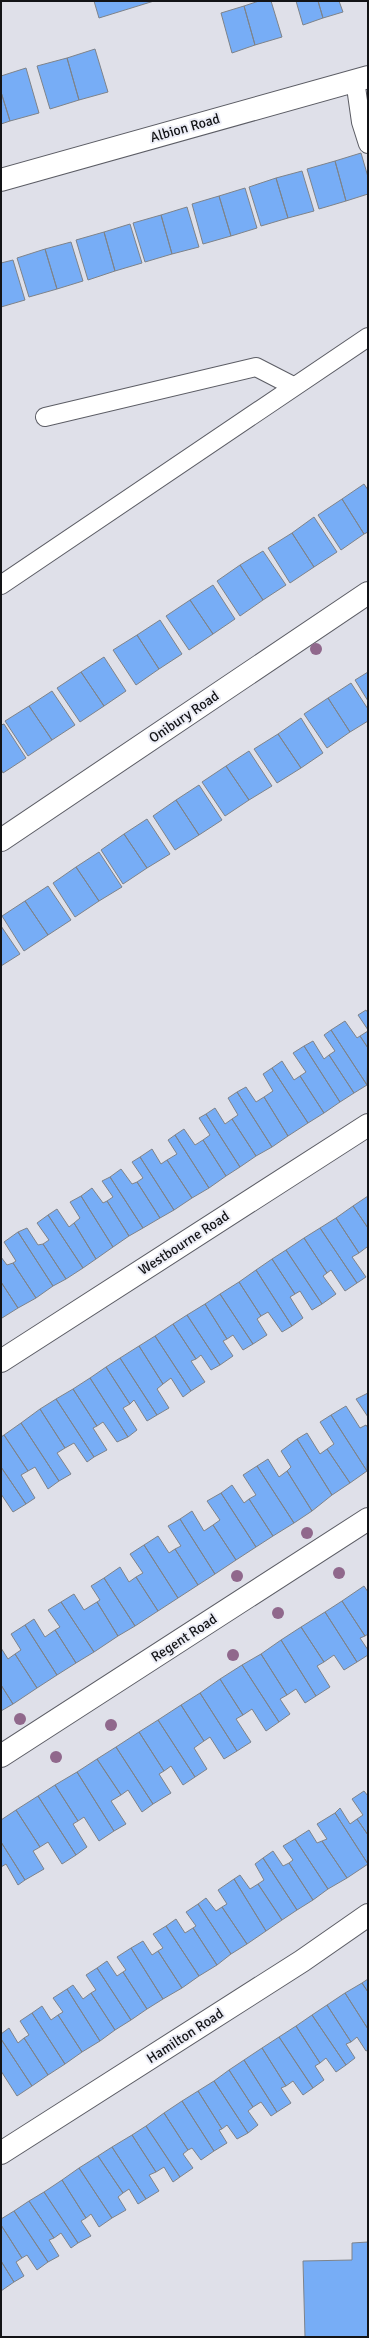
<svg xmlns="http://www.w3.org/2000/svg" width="369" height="2338" font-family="Signika,sans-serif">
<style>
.building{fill:#77adf6;stroke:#7e838a}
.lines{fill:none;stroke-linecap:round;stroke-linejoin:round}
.lane-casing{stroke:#5c5d65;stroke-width:20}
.street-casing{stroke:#5c5d65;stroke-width:24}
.lane{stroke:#fff;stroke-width:18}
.street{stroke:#fff;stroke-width:22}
.tree{fill:#90688c}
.labels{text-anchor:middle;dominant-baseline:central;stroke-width:4;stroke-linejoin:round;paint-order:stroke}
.street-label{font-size:14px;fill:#131417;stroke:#ecedf6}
</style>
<rect width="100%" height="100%" fill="#dfe0e9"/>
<path class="building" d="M94 1H154L99 18Z
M259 1H271L282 37 255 45 244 6Z
M296 1H318L323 18 303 25Z
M318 1H339L343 12 323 18Z
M244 6 255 45 232 53 221 13Z
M95 49 108 92 79 100 67 58Z
M67 58 79 100 50 109 37 66Z
M26 68 39 113 10 121 1 92V76Z
M1 92 10 121 1 124Z
M361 153 368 177V194L346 201 335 161Z
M335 161 346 201 319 209 307 169Z
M302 171 314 211 288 218 276 178Z
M276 178 288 218 261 226 249 187Z
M245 188 257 228 231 236 219 196Z
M219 196 231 236 203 244 192 204Z
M187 207 199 247 172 254 161 215Z
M161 215 172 254 145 262 133 223Z
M130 224 142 263 115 271 104 232Z
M104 232 115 271 88 280 76 240Z
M71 242 83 281 57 289 45 249Z
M45 249 57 289 29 297 17 258Z
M13 260 25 300 1 307V263Z
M364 484 368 490V532L364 534 342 499Z
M342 499 364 534 341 550 318 515Z
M314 517 337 552 314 567 292 533Z
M292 533 314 567 290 583 268 548Z
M263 551 286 585 263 600 240 565Z
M240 565 263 600 240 616 217 581Z
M213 585 235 619 213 634 190 600Z
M190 600 213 634 189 650 166 616Z
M160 620 182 654 159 669 137 635Z
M137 635 159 669 136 685 113 650Z
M104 657 126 691 104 706 81 672Z
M81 672 104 706 80 722 57 688Z
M368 672V701L355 680Z
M351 683 368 709V721L350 732 328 698Z
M52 691 75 725 52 740 29 706Z
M328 698 350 732 327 748 304 714Z
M29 706 52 740 28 756 5 721Z
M301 718 323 753 301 768 278 734Z
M4 724 26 758 3 773 1 769V725Z
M278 734 301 768 277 783 254 749Z
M249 751 272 786 249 800 226 766Z
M226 766 249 800 225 816 202 782Z
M199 785 222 820 199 835 176 800Z
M176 800 199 835 175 850 153 816Z
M147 819 170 854 147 868 124 834Z
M124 834 147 868 123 884 101 850Z
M99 852 122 887 99 901 76 867Z
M76 867 99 901 75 917 53 883Z
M48 886 71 920 48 935 25 901Z
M25 901 48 935 24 951 2 916Z
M1 926 20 954 1 966Z
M366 1010 368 1013V1030L358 1015Z
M345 1021 357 1038 360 1036 368 1048 367 1085 331 1030Z
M331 1030 367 1085 354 1093 329 1055 335 1051 324 1035Z
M368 1031V1048L360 1036Z
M313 1041 324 1059 329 1055 354 1093 340 1102 304 1046Z
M304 1046 340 1102 324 1113 300 1076 306 1072 293 1053Z
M282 1061 294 1080 300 1076 324 1113 308 1123 272 1068Z
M272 1068 308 1123 288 1136 264 1097 273 1091 263 1074Z
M246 1087 256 1102 264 1097 288 1136 272 1147 237 1092Z
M237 1092 272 1147 256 1156 232 1119 238 1115 228 1098Z
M215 1108 225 1124 232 1119 256 1156 240 1167 206 1114Z
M206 1114 240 1167 226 1176 203 1140 210 1135 199 1118Z
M184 1129 195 1145 203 1140 226 1176 209 1188 175 1135Z
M175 1135 209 1188 192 1198 167 1160 177 1154 168 1140Z
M152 1149 161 1164 167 1160 192 1198 174 1210 140 1157Z
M140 1157 174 1210 160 1218 137 1182 143 1178 132 1162Z
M121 1169 132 1184 137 1182 160 1218 143 1228 110 1177Z
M110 1177 143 1228 129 1236 107 1201 113 1197 102 1181Z
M92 1188 103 1203 107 1201 129 1236 113 1247 81 1196Z
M81 1196 113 1247 96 1259 74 1223 80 1218 70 1202Z
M368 1196V1228L353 1206Z
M353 1206 368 1228V1249L367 1247 359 1253 336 1218Z
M57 1209 69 1227 74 1223 96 1259 83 1268 48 1215Z
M48 1215 83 1268 66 1279 43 1244 49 1240 37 1223Z
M336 1218 359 1253 352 1257 366 1277 357 1283 320 1228Z
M27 1228 38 1245 43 1244 66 1279 53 1286 18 1232Z
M320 1228 357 1283 345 1291 331 1270 327 1273 304 1238Z
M18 1232 53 1286 36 1298 13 1263 16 1261 4 1242Z
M304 1238 327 1273 323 1276 336 1294 322 1304 286 1250Z
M286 1250 322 1304 312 1310 300 1291 295 1294 272 1259Z
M1 1257 7 1265 13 1263 36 1298 18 1308 1 1282Z
M272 1259 295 1294 290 1297 303 1318 292 1326 256 1270Z
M256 1270 292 1326 282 1332 268 1312 261 1316 239 1282Z
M1 1282 18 1308 2 1318 1 1317Z
M239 1282 261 1316 257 1319 267 1335 253 1344 220 1294Z
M220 1294 253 1344 243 1350 233 1335 227 1339 205 1304Z
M205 1304 227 1339 223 1341 233 1356 220 1365 187 1315Z
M187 1315 220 1365 211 1370 201 1355 196 1359 173 1324Z
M173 1324 196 1359 191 1361 205 1382 191 1391 155 1336Z
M155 1336 191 1391 183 1397 171 1378 163 1384 139 1346Z
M139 1346 163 1384 157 1389 169 1408 157 1415 120 1358Z
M120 1358 157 1415 147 1421 134 1400 130 1404 106 1367Z
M106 1367 130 1404 123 1408 137 1430 128 1437 90 1378Z
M90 1378 128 1437 117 1442 103 1422 97 1426 73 1389Z
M73 1389 97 1426 93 1428 107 1450 94 1457 56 1399Z
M368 1393V1417L356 1399Z
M56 1399 94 1457 87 1462 74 1443 65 1448 40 1409Z
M346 1406 360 1428 366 1425 368 1428 367 1471 331 1415Z
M40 1409 65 1448 57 1453 71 1474 59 1481 21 1423Z
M331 1415 367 1471 350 1483 327 1449 334 1444 320 1422Z
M21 1423 59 1481 48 1489 35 1467 28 1471 4 1435Z
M307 1433 320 1454 327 1449 350 1483 332 1495 297 1439Z
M4 1435 28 1471 21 1475 35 1498 26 1504 1 1467V1437Z
M297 1439 332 1495 312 1511 287 1471 291 1467 281 1451Z
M268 1459 279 1477 287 1471 312 1511 294 1523 257 1466Z
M257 1466 294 1523 273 1536 249 1499 256 1495 243 1475Z
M1 1467 26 1504 13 1512 1 1494Z
M232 1485 244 1503 249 1499 273 1536 256 1547 221 1493Z
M221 1493 256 1547 236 1560 213 1525 220 1520 207 1501Z
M192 1511 204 1531 213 1525 236 1560 215 1574 180 1519Z
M180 1519 215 1574 198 1585 175 1549 181 1546 168 1526Z
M158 1536 169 1553 175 1549 198 1585 178 1598 144 1545Z
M144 1545 178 1598 158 1611 136 1577 143 1573 130 1554Z
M120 1567 129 1582 136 1577 158 1611 135 1626 104 1578Z
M104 1578 135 1626 118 1636 97 1602 100 1600 91 1586Z
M364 1586 368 1592V1634L365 1636 342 1601Z
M74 1594 84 1610 97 1602 118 1636 94 1652 61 1602Z
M342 1601 365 1636 360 1638 368 1650V1655L357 1662 325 1612Z
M61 1602 94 1652 76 1663 55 1630 60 1627 48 1610Z
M325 1612 357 1662 344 1670 334 1655 324 1662 301 1627Z
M34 1619 45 1637 55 1630 76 1663 57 1675 25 1625Z
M25 1625 57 1675 37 1688 15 1654 21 1650 11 1634Z
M301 1627 324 1662 317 1666 330 1687 316 1696 281 1640Z
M281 1640 316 1696 305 1703 296 1689 287 1695 261 1654Z
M1 1648 8 1659 15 1654 37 1688 13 1704 1 1685Z
M261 1654 287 1695 280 1699 290 1714 279 1722 242 1665Z
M242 1665 279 1722 266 1731 252 1709 243 1715 220 1679Z
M220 1679 243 1715 236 1719 251 1742 237 1751 200 1693Z
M1 1685 13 1704 1 1711Z
M200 1693 237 1751 224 1759 210 1737 204 1741 181 1705Z
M181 1705 204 1741 194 1748 207 1769 195 1777 158 1720Z
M158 1720 195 1777 183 1785 171 1766 164 1771 139 1732Z
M139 1732 164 1771 159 1774 171 1793 153 1804 116 1747Z
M116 1747 153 1804 142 1812 128 1790 121 1795 97 1759Z
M97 1759 121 1795 111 1801 126 1824 114 1831 77 1772Z
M77 1772 114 1831 99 1841 84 1817 78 1821 55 1785Z
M55 1785 78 1821 73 1824 87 1847 76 1855 38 1796Z
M364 1791 368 1796V1835L357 1819 363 1815 352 1799Z
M38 1796 76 1855 62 1864 48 1842 40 1847 16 1810Z
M340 1808 350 1824 357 1819 368 1835V1864L335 1813Z
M16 1810 40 1847 33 1851 44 1869 25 1880 1 1842V1820Z
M335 1813 368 1864 347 1878 322 1841 327 1839 317 1824Z
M309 1830 317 1843 322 1841 347 1878 328 1889 295 1839Z
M295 1839 328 1889 313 1900 289 1863 293 1860 283 1846Z
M1 1842 25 1880 18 1885 6 1864 1 1867Z
M273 1851 283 1866 289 1863 313 1900 297 1910 263 1858Z
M263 1858 297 1910 282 1920 258 1884 264 1880 255 1864Z
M240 1875 250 1889 258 1884 282 1920 266 1931 234 1879Z
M234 1879 266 1931 247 1944 222 1907 227 1904 218 1890Z
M206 1898 216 1911 222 1907 247 1944 231 1954 198 1904Z
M198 1904 231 1954 217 1965 193 1928 196 1926 186 1912Z
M176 1919 185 1933 193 1928 217 1965 199 1976 166 1926Z
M166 1926 199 1976 182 1988 158 1951 163 1948 153 1934Z
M143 1941 152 1955 158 1951 182 1988 163 1999 131 1948Z
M131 1948 163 1999 147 2009 123 1972 126 1970 117 1957Z
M107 1961 117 1976 123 1972 147 2009 131 2020 97 1968Z
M97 1968 131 2020 115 2030 91 1993 96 1990 86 1975Z
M368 1979V1992L362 1983Z
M362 1983 368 1992V2029L345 1993Z
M73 1985 83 1999 91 1993 115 2030 100 2041 67 1989Z
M67 1989 100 2041 82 2052 58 2015 63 2012 53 1998Z
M345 1993 368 2029V2050L366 2051 357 2037 351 2042 327 2005Z
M327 2005 351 2042 346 2044 355 2058 346 2065 312 2015Z
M42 2006 51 2020 58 2015 82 2052 65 2064 32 2013Z
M32 2013 65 2064 48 2075 24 2038 29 2035 20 2021Z
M312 2015 346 2065 336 2072 326 2058 320 2063 296 2026Z
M296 2026 320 2063 315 2066 324 2080 313 2088 279 2037Z
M9 2028 18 2043 24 2038 48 2075 32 2086 1 2039V2034Z
M279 2037 313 2088 303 2095 293 2081 286 2086 262 2048Z
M1 2039 32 2086 17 2096 1 2071Z
M262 2048 286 2086 281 2088 291 2103 277 2112 244 2060Z
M244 2060 277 2112 271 2116 261 2102 253 2107 229 2070Z
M229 2070 253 2107 248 2111 258 2125 248 2133 214 2081Z
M214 2081 248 2133 237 2139 227 2125 222 2129 198 2091Z
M198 2091 222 2129 219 2130 227 2143 214 2151 182 2101Z
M182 2101 214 2151 201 2160 192 2148 188 2150 164 2113Z
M164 2113 188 2150 183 2154 193 2168 180 2177 146 2126Z
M146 2126 180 2177 173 2182 164 2167 156 2172 132 2135Z
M132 2135 156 2172 149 2175 159 2191 146 2199 112 2147Z
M112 2147 146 2199 138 2204 129 2189 123 2193 98 2156Z
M98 2156 123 2193 118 2197 126 2210 112 2218 79 2168Z
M79 2168 112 2218 99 2227 91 2214 86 2218 62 2180Z
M62 2180 86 2218 81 2221 91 2236 78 2243 44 2192Z
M44 2192 78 2243 71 2248 61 2233 54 2238 29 2201Z
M29 2201 54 2238 49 2240 59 2256 48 2262 14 2211Z
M14 2211 48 2262 37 2270 27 2255 22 2258 1 2225V2219Z
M1 2225 22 2258 16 2262 24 2276 14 2282 1 2261Z
M368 2242V2337H305L303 2261 352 2260V2243Z
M1 2261 14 2282 1 2291Z"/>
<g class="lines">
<g class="lane-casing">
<path id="lane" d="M355 80 361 122 368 144
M45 417 256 367 293 386
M1 585 368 337"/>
</g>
<g class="street-casing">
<path id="street" d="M1 180 368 77
M1 840 368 593
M1 1361 368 1125
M1 1756 368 1519
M1 2153 302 1961 368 1915"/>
</g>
<use href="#lane" class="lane"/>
<use href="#street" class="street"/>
</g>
<g class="tree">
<circle cx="316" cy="649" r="6"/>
<circle cx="307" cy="1533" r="6"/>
<circle cx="339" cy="1573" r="6"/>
<circle cx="237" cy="1576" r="6"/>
<circle cx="278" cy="1613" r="6"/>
<circle cx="233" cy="1655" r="6"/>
<circle cx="20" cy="1719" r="6"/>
<circle cx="111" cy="1725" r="6"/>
<circle cx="56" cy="1757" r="6"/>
</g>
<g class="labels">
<g class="street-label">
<text transform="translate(185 128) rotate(-16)">Albion Road</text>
<text transform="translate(184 717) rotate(-34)">Onibury Road</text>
<text transform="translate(184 1243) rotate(-33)">Westbourne Road</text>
<text transform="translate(184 1638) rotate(-33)">Regent Road</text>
<text transform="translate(185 2036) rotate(-33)">Hamilton Road</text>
</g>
</g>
<rect width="369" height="2338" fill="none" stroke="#131417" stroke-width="4"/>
</svg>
